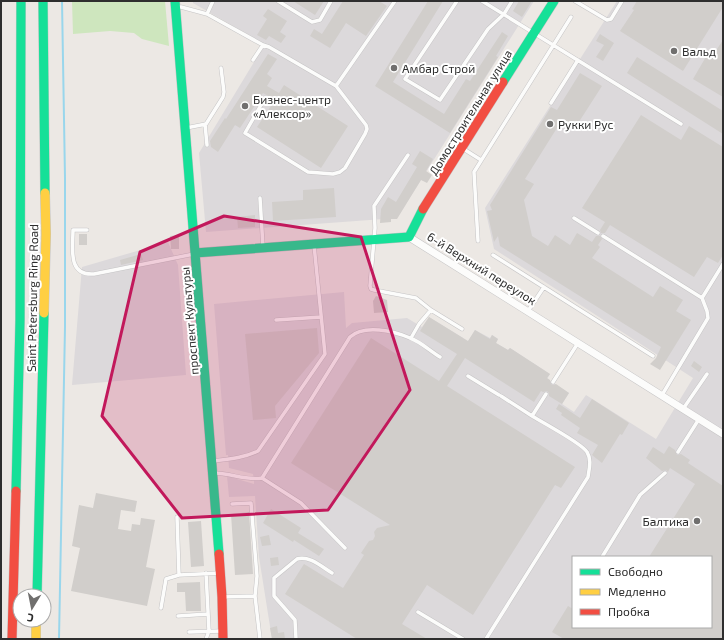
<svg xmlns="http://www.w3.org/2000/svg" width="724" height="640" font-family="'Exo 2',sans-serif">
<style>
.industrial{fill:#dcd9db;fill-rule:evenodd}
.green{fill:#cee6be}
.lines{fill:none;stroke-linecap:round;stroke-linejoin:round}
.stream{stroke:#99d6ec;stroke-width:2}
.building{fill:#d1cecb}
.lane-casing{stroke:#c5c4c5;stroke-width:4.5}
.street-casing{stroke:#c5c4c5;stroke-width:8}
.fast-casing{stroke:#c5c4c5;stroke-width:10}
.slow-casing{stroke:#c5c4c5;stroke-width:10}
.jam-casing{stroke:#c5c4c5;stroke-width:10}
.lane{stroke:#fcfcfb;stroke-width:3.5}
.street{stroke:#fcfcfb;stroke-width:7}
.fast{stroke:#16e098;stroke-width:9}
.slow{stroke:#ffcf43;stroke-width:9}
.jam{stroke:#f24e42;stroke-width:9}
.marked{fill:#c2185b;fill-opacity:0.2;stroke:#c2185b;stroke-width:3;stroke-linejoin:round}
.poi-dot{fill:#706f6e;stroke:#fff;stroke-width:1.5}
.labels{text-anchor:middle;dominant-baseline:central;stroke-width:4;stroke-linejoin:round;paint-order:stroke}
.poi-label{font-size:12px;fill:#2e2e2e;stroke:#fff;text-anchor:start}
.street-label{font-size:12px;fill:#2e2e2e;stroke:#fff}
</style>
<rect width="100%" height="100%" fill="#ece8e4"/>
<path class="industrial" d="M193 1H534L397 218 206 232 199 153 265 44 193 3Z
M617 1H723V639H272L259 557 255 496 229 497 227 476 254 484V479L253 474 229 468 228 455H226L214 304 344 292 346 328 352 323 407 318 422 327 429 317 463 338 466 345 475 330 490 338 492 335 498 339 496 343 508 350 510 348 550 374 547 379 569 393 562 404 574 412 586 395 656 439 693 378 494 249 485 208ZM573 557H711V627H573Z
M168 242 178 265 186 375 72 385 82 267Z"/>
<path class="green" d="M72 1H165L169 46 142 39 134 33 110 31 73 34Z"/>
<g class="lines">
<path class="stream" d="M59 639 65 327V178L62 1"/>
</g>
<path class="building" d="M293 1H324L315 15Z
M343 1H379L387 6 366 36 346 23 330 48 310 36 314 29 322 34Z
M428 1H443L393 82 444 114 466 79 470 81 502 32 508 36 496 56 498 57 450 133 375 86Z
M519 1H532L522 17 513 11Z
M637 1H723V7L683 71 620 31 634 10 632 9Z
M268 9 287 21 280 32 286 36 281 43 269 36 266 40 257 35 267 19 263 16Z
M600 34 614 43 603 61 596 57 604 45 596 41Z
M723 40V97L693 79 707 55 711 58Z
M268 54 277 59 267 74 272 78 267 86 279 93 284 85 348 126 321 168 257 127 275 100 263 93 240 128 235 125 218 152 211 147 210 141 225 118 226 119Z
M637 57 723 111V134L627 73Z
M580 73 602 86 575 128 562 120 525 179 534 184 524 200 532 236 548 246 555 235 570 245 577 233 592 242 596 236H600L602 239 598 245 600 247 592 258 653 297 660 286 683 300 676 311 691 320 660 370 650 364 656 358 661 347 500 246 498 236 494 242 487 211 492 210 490 205 551 107 557 110Z
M641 115 681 140 689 126 723 147V255L718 263 707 257 694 277 610 225 605 233H601L600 230 605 222 582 208Z
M420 151 433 159 426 171 432 175 427 183 421 180 397 219H391V222L380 223 381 209 388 197 396 202 417 167 412 164Z
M334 188 336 217 273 221 272 202 303 200V190Z
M255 215V227L238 228 237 217Z
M79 234H87V245H79Z
M179 235V249H171L170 236Z
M141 254 143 260 121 265 120 260Z
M376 296 387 300 388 312 374 313 373 301Z
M429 317 468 341 475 330 490 339 492 335 498 339 496 343 508 350 510 348 550 374 547 378 550 380 551 384 553 385 556 384 569 393 562 404 549 396V393L547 391 543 392 541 391 534 402 465 358 447 386 575 467 561 488 555 485 473 615 427 585 402 624 427 639H357L285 594 304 564 343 588 364 555 361 553 369 541 373 540 375 536 374 532 377 528 390 525 291 463 371 338 439 381 457 354 420 331Z
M317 328 319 353 275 406 276 418 253 420 245 334Z
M694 361 702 367 699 372 691 366Z
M592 399 629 423 622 435 620 434 602 463 592 455 598 445 577 433 580 428 561 415 562 413 556 409 559 404 580 418Z
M669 446 675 450 677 455 681 454 690 460 688 463 723 486V639H564L552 632 568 606 573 609V627H711V557H649L695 484 670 468 668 472 666 470 662 471 646 458 653 447 664 454Z
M96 493 137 501 135 512 121 510 118 529 131 531 132 524 140 525 141 518 155 520 146 567 155 569 147 606 71 591 80 548 72 546 79 505 93 508Z
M271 509 301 528 298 533 324 549 319 556 294 540 293 542 263 523Z
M249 512 253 574 235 575 231 514Z
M201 521 204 566 191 567 188 522Z
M269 535 271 545 262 546 260 537Z
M278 557 279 565 271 566 270 558Z
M200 582 201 611H186L185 592H177V583Z
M277 626 278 633 284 632 285 639H272L270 628Z"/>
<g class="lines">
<g class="lane-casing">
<path id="lane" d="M278 1 312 22 320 20 331 1
M457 1 405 79 440 100 488 29 504 14 512 1
M482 1 681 124
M575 1 607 20 611 19 622 1
M177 7H181L207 14 263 45 269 47 336 86 395 1
M207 14 213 1
M253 60 263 45
M265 98 245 133 308 172 333 174 340 172 345 168 365 134 367 129 366 125 336 86
M551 103 578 60
M205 124 207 145
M186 128 206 124 223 97 224 92 221 68
M462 148 481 160
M408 155 374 206 375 228 370 286 371 289 374 290 416 298 431 310 462 329
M260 198 263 247
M574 218 598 233
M87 230H73C73 248 67 276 94 274L194 254
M603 236 702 298 707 311 708 318 662 395
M478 241 474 172 571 17
M493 255 653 356
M702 298 723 264
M528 311 544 287
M276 320 321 317
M411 338 419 324 431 310
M468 376 499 395
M553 382 578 343
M501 396 532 416 546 394
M683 409 707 374
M678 452 699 419
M213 461C229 459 244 458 258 451L325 354 314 245
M214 473C230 473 246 481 262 478
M232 504 251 503 257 576 255 596 260 639
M345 548 301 503 262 478 350 337C364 324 394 331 410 338 421 342 430 351 440 357
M602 557 640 495 665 473
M206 573 209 631 206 639
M179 575 220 573
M222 597 255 596
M161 608 166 579 179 575 177 517
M418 612 463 639
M178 616 208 614
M189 632 222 631
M296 639 295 620 274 596V578L297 559C309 555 322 567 332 573
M486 639 588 477C589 469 592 460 587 452 583 444 542 422 532 416"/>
</g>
<g class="street-casing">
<path id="street" d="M409 237 723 434"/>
</g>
<g class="fast-casing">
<path id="fast" d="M43 1 45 193
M175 1 219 554
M503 82 554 1
M195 253 409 237 423 209
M16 491 20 320 21 1
M37 596 44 313"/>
</g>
<g class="slow-casing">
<path id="slow" d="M44 313 46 234 45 193
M36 620V639"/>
</g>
<g class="jam-casing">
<path id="jam" d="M423 209 503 82
M219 554 222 597 223 639
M12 639 16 491"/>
</g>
<use href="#lane" class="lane"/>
<use href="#street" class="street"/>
<use href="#fast" class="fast"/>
<use href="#slow" class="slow"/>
<use href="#jam" class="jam"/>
</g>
<path class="marked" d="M224 216 361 237 410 390 328 510 182 518 102 416 140 252Z"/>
<g class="poi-dot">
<circle cx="674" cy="51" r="4"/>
<circle cx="394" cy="68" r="4"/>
<circle cx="245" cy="106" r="4"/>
<circle cx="550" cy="124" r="4"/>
<circle cx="697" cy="521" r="4"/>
</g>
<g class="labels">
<g class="poi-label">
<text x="682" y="51">Вальд</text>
<text x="402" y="68">Амбар Строй</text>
<text x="253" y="99">Бизнес-центр<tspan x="253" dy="14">«Алексор»</tspan></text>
<text x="558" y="124">Рукки Рус</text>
<text x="689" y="521" text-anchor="end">Балтика</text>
</g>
<g class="street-label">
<text transform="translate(470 112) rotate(-58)">Домостроительная улица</text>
<text transform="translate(482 268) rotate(32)">6-й Верхний переулок</text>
<text transform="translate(32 298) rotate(-89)">Saint Petersburg Ring Road</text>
<text transform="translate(189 321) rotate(-95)">проспект Культуры</text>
</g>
</g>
<rect width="724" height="640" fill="none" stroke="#2e2e2e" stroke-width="4"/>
<rect x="572" y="556" width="140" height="72" fill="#ffffff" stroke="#ababab"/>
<rect x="580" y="569" width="20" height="6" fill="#16e098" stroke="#ababab"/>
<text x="608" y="576" font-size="12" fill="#2e2e2e">Свободно</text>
<rect x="580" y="589" width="20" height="6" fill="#ffcf43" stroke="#ababab"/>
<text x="608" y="596" font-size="12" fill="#2e2e2e">Медленно</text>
<rect x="580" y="609" width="20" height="6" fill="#f24e42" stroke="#ababab"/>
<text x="608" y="616" font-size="12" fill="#2e2e2e">Пробка</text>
<g transform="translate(32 608) rotate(190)"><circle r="19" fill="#ffffff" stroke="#ababab"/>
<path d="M0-3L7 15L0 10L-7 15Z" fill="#706f6e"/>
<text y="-6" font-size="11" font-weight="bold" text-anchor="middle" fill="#2e2e2e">С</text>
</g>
</svg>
